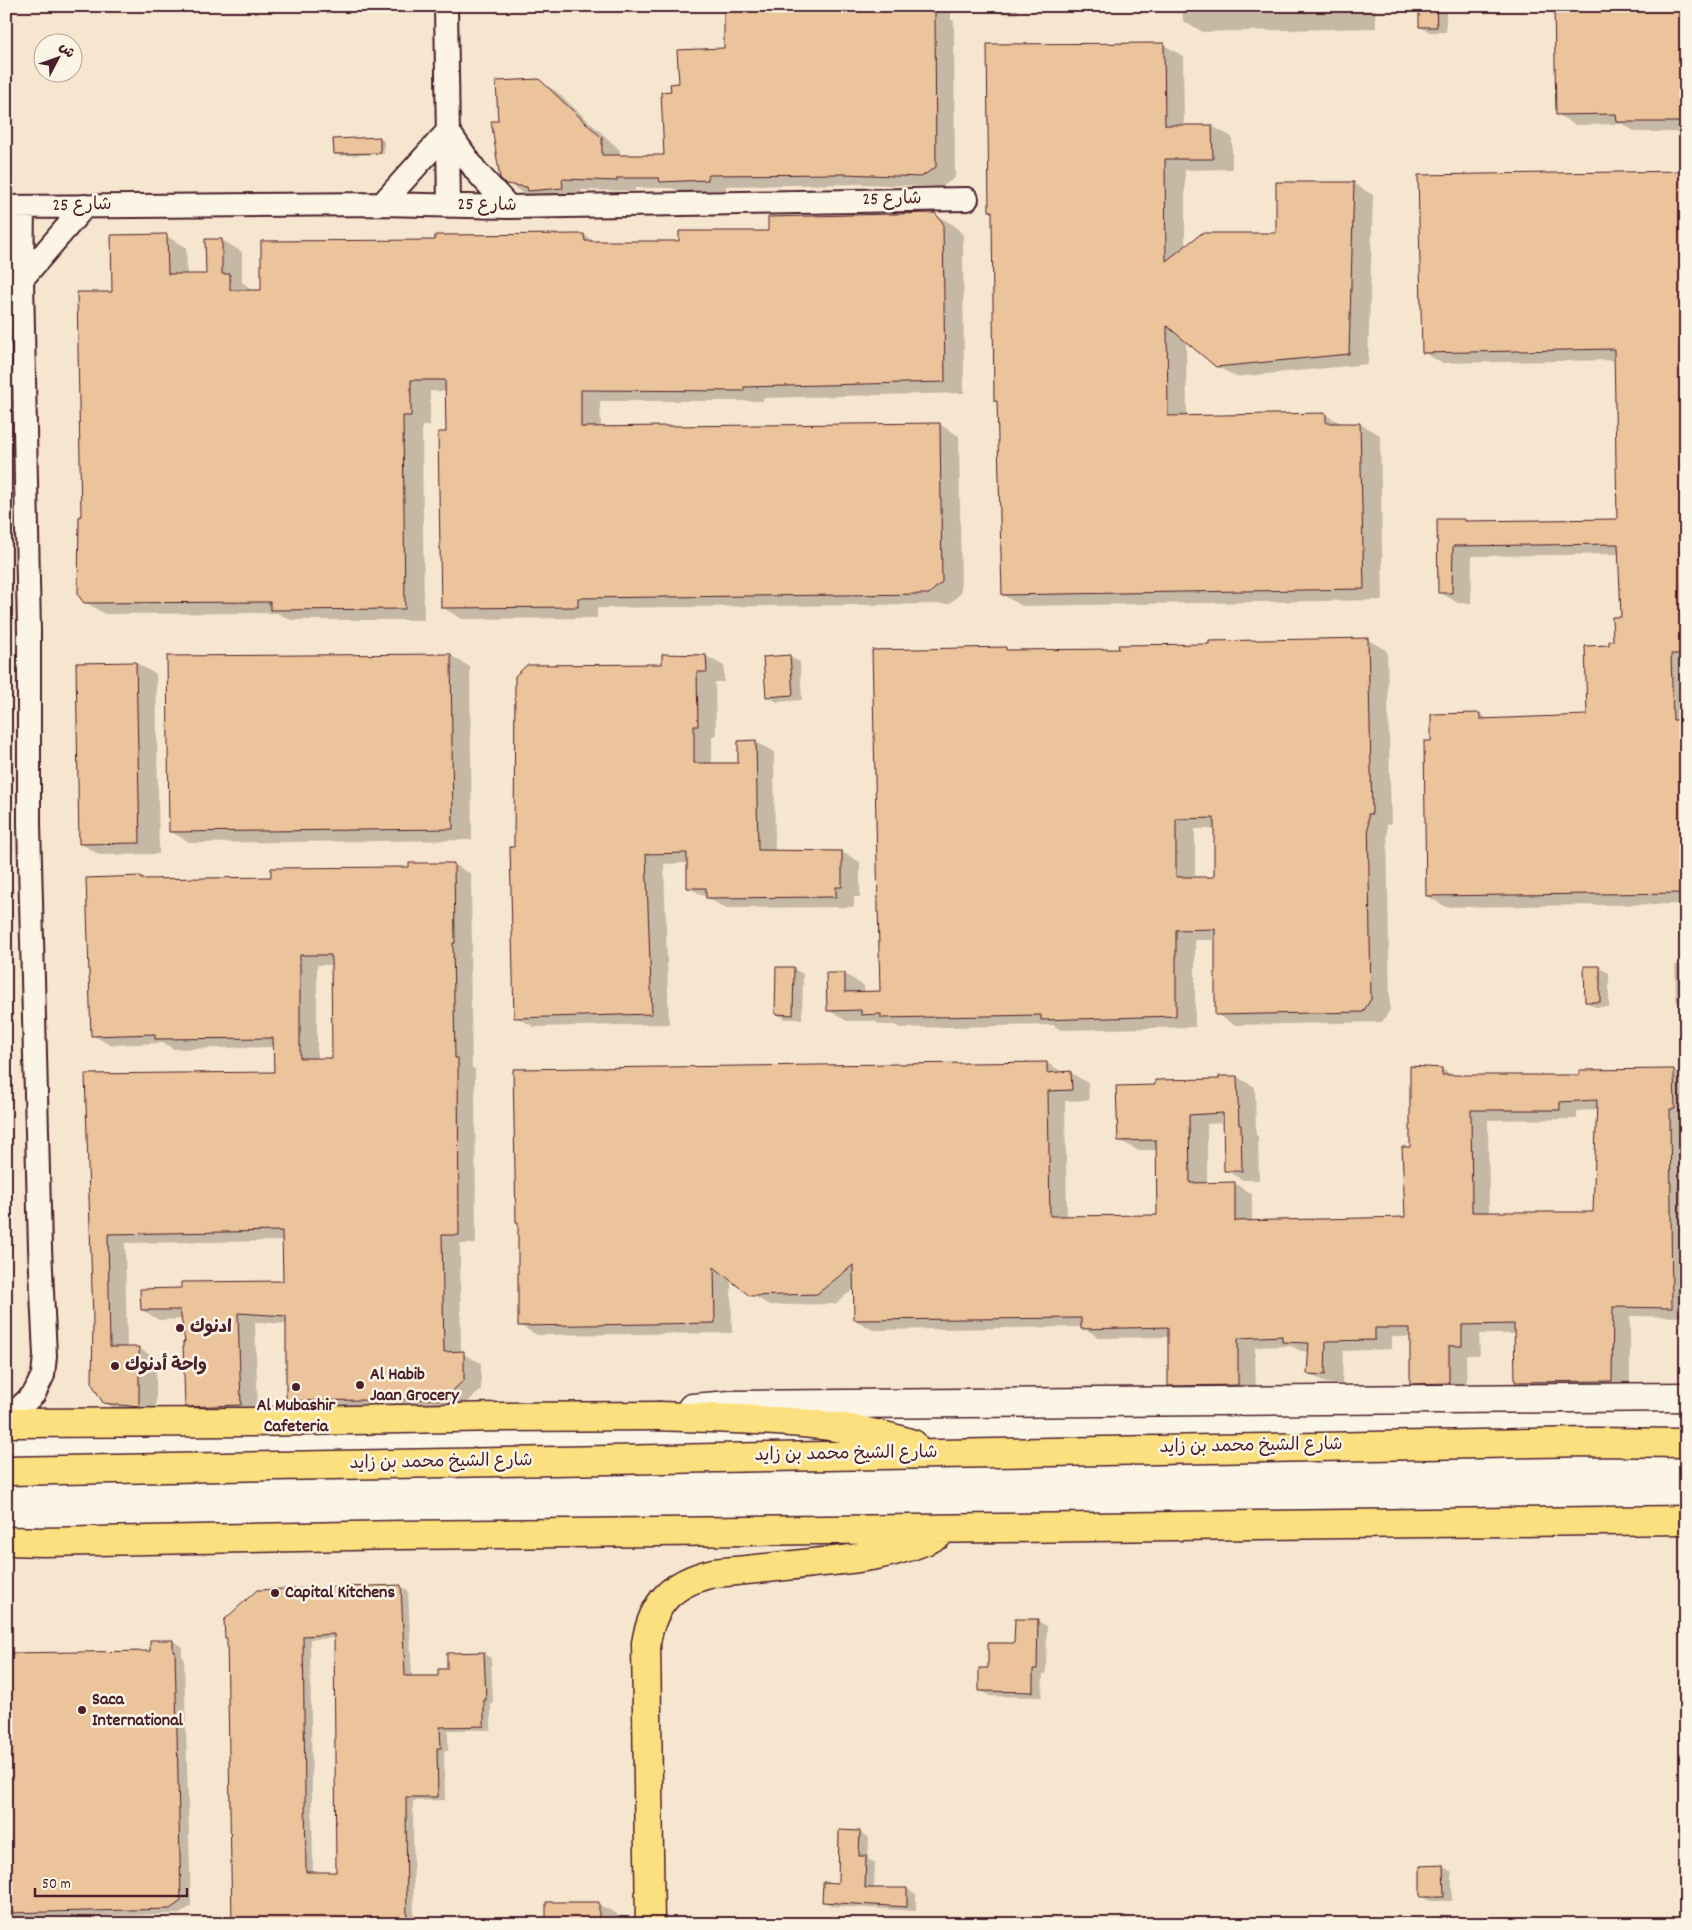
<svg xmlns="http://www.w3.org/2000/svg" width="1692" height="1930" font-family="Dekko,'Playpen Sans Arabic',sans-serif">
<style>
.built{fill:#f7e6cf;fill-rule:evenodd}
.shadow{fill:#0003;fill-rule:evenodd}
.building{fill:#ebc49b;stroke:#4a1f2b;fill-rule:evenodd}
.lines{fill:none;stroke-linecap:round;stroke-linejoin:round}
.street-casing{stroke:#4a1f2b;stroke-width:26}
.secondary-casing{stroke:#4a1f2b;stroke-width:31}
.primary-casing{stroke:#4a1f2b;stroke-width:31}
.highway-casing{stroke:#4a1f2b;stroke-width:31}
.street{stroke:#fcf5e5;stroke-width:22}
.secondary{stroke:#fcf5e5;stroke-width:28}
.primary{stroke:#fce080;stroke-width:28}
.highway{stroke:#fce080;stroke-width:28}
.poi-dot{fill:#4a1f2b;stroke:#fcf5e5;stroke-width:2}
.labels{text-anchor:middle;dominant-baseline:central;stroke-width:5;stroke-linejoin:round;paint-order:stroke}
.street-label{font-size:18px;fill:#4a1f2b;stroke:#fcf5e5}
.poi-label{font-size:18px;font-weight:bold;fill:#4a1f2b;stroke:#fcf5e5;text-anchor:start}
</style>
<rect width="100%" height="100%" fill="#fcf5e5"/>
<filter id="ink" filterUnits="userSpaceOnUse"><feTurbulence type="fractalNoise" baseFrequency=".02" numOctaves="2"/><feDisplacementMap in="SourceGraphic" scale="10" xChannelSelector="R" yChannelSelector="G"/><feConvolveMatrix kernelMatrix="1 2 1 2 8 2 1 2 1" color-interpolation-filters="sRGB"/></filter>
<g filter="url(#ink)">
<path class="built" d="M6 6H1686V1408L6 1414ZM42 42H72V72H42Z
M1686 1528V1924H6V1552Z"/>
<path class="shadow" d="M725 6H951V20L954 21 955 178 941 187 865 184 726 186V190L680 192 672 188H635V191L581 190V198L526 195 507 183 499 122 538 80 557 92 620 150V156H665L673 92 726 49Z
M993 6H1018V14L997 13 993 10Z
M1182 6H1375L1376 28 1203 32 1183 21Z
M1420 6H1446V32H1430L1420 27Z
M1686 6V132H1636L1622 124 1575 125 1557 114Z
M1164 45 1183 56 1184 126H1212L1232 137V169L1185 170V248L1278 235 1354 184 1373 195 1368 364 1236 377 1216 366 1186 340 1187 417 1326 415 1343 424H1360L1380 435 1383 600 1022 606 1003 595 993 212 991 210Z
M380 138 384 141V154L340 156 335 154Z
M1686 172V904L1446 907 1427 896 1433 742 1480 714 1488 719 1589 716 1610 646 1614 642 1622 618 1620 554 1472 556 1471 603H1458L1439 592 1438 520H1464L1469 522 1618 520 1616 360 1442 363 1423 352Z
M934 214 955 226 963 235 964 393 763 398V401H600L601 428 939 424 959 436 961 593 949 604 597 608V618L462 619 442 607 447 391H430V426H422L424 620H291L277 613 105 614 85 602 82 517 113 293 166 236 186 247 187 276 207 275 206 240H222L242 252V282L249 287V291H262L436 241V236L584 235 598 243 680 242Z
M1368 640 1387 651 1391 824H1387L1390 1010 1382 1022 1235 1025 1216 1014V940H1195V1027L1061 1030 1053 1025 901 1028 894 1025H881L874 1021H847L828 1010 845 974 864 986V993L881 992 874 651 1006 649 1010 651 1120 650 1210 645V642ZM1195 829H1215L1216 878H1195Z
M450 655 470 667 472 840 190 843 170 831Z
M663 655 706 656 724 666V682H715L716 736H712V764H740L756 742 774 752 775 852H842L860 862V897H854V907L725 908 688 887V863L664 864 669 1024 534 1027 516 1017 515 848 664 665Z
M790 657 800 662 802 700 777 702 767 696 765 659Z
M136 663 156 674 159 854 100 855 81 844Z
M410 864H454L471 874 472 952H470L472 1068 475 1069 476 1244H460L461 1353 481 1363V1390L461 1408 304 1410 287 1400V1324L255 1322 258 1415 203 1416 186 1406V1343L183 1319 159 1320 142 1310 285 1283 284 1241 125 1243 127 1348H138L156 1358V1416L122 1413 104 1402 94 1319 86 1075 275 1073V1047L173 1049 164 1043 110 1045 92 1035 141 877 145 880 272 878 410 868ZM317 965H332L333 1060H317Z
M1675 965H1686V1006L1676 1001Z
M1599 968 1609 973V1007H1595L1586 1001Z
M793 969 803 974 802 1019H786L776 1014Z
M1047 1063 1064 1073H1071L1088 1083 1089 1100 1065 1101 1067 1217 1158 1216 1157 1150H1137L1119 1140 1157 1086 1237 1077 1255 1087 1256 1135 1258 1136 1259 1180H1243L1225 1170V1123L1207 1124V1184L1234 1183 1252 1194V1222L1406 1218 1411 1148 1442 1069 1454 1076H1580L1674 1071 1686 1078V1317L1630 1316V1390L1534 1391 1517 1381 1515 1334H1479L1480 1355H1466L1467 1393H1429L1412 1383V1337H1392V1349L1343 1351 1342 1384 1326 1383 1308 1373 1309 1352 1301 1351 1291 1346 1255 1347 1256 1395H1187L1169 1385V1337L1100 1338 1082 1327 873 1330 855 1320V1288L835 1304 769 1305 751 1294 731 1279 732 1333 537 1335 519 1325 520 1223 517 1222ZM1598 1110 1595 1213H1489L1488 1120 1577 1119V1111Z
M400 1586 408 1590 412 1677H439L449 1670 484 1654 491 1658 493 1704H491V1730H448V1751H444L445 1800 413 1801 414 1924H233L229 1639 226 1638ZM336 1638 338 1873H313L310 1639Z
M1037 1621 1047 1626 1046 1674H1043L1042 1697 990 1696 980 1690 989 1669Z
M173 1641 182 1647V1656L184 1658 191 1906 180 1914 9 1918 6 1916V1654L151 1652Z
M860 1832 869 1838 868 1859 875 1863 874 1889H907L916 1894V1911L832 1906 823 1901 839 1884Z
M1443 1867 1452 1872V1901H1430L1421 1896Z
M598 1904 617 1914V1924H548Z"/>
<path class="building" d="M831 6V10L935 9 936 167 921 177 846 174 708 175V180L660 182 659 178H617V181L562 179 563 188 528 191 527 187 506 184 500 178 491 121H498L496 81 539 79 602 138V155H664L661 92 671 91 670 84 679 83 677 50 724 48V7Z
M1419 6H1436L1437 27H1419Z
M1554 6H1686V122H1617L1616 114 1556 115Z
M1164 43 1165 125H1212L1213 159H1165L1166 261 1202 233H1276V182H1354L1349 354 1216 367 1167 326 1168 416 1326 413V423H1360L1364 589 1002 595 997 401H994L992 211H989L987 44Z
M380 137V153L334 154 333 139Z
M1686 171V654H1671L1673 720H1686V893L1426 896 1424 741H1431V714L1480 713V719L1587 715 1585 646 1609 645V641H1613L1612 617H1621L1618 544 1453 546 1452 593H1438L1437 519H1465V521L1617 519 1614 349 1422 353 1418 175Z
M935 213 943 223 945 382 744 387V391L581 390V427L940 423 942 582 929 594 578 598V607L441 608 438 432H446L445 380H411V416H403L405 609 270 610V602L84 603 78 595 79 516H81L77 292H112L111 235 167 234 168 274H206L205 239H222V274H230V290H261V241L435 240V235L584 234 585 241H679V231H768V217Z
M1368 638 1372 814H1368L1371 999 1363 1012 1215 1015V929L1176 930V1016L1041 1020V1015L881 1018V1014L861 1015V1010L827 1011 826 973H845V992L880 991 872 650 1006 647V650L1119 649 1118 645 1209 644V641ZM1214 818V877H1176V819Z
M451 654 453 829 169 832 167 656Z
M662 654 706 655 707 672H697L698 726H694V763H738V741L756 740 758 850 842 851V887H836V897L706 898V888H687V853L646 854 652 1014 514 1018 510 847H514L515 676 527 665 662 664Z
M790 655 793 695 766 697 763 657Z
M136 662 140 843 79 844 76 663Z
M409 863H454L455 943H453L455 1058H458L459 1235H442L444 1352 464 1351V1380L444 1399 286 1401V1316L238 1313 241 1405 185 1407 183 1342H185L180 1310H141L140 1289 181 1288V1282L283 1281 282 1231 108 1234 110 1347H139V1407L103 1403 92 1384 93 1319 85 1074 274 1072 273 1038 155 1039V1034L91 1036 86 878 141 876V879L271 877V868L409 867ZM300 955H331L332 1058H300Z
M1584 966H1600V1002H1585Z
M776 967H794L793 1015 775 1014Z
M1047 1062V1073L1071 1071 1072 1090 1048 1091 1050 1216 1157 1215 1156 1140 1118 1141 1116 1086 1155 1085V1080L1219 1079V1076H1237L1239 1125H1241L1242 1171H1224L1223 1113 1189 1115 1190 1183 1235 1182V1221L1405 1217 1402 1147H1410V1066L1442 1068V1075H1579V1070L1674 1069 1675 1109H1670L1672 1308 1613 1307 1612 1381 1515 1382 1514 1324 1462 1325V1346H1449V1383L1410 1384V1328H1375V1340L1326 1341 1325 1375 1307 1374 1309 1343 1282 1342V1336L1238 1338V1385L1168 1386V1327L1081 1329V1318L854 1320 853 1265 817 1294 750 1296 714 1267 715 1323 518 1326V1222H516L513 1069ZM1597 1100 1593 1212H1472L1471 1110H1560V1102Z
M401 1585 405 1676H438V1669H447V1653L484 1652 486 1700H484V1726L440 1727 441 1748H437L438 1797H406L407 1924H232L227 1638H225L224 1620 257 1590ZM334 1634 336 1872H306L303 1636Z
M1015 1619H1038L1037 1669H1033V1692L979 1691V1668H988V1643H1014Z
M150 1640H173V1651H175L181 1901 170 1909 6 1913V1653L150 1651Z
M839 1830 860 1831 859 1856H866L865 1888H907V1907L822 1902 823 1882 838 1883Z
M1443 1865 1444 1897H1420V1866Z
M546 1902H599V1924H546Z"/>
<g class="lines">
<g class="street-casing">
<path id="street" d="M446 6 449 206
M382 204 448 131 476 171 509 207
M6 207 382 204 509 207 967 199
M6 258 22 279 85 206
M6 1420 34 1394 43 1375 45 1356 40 1248 29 824V631L22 279 23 207"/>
</g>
<g class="secondary-casing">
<path id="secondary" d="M692 1408 731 1405 1686 1397"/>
</g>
<g class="primary-casing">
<path id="primary" d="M6 1423 253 1422 501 1417 659 1416"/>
</g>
<g class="highway-casing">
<path id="highway" d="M659 1416C744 1420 832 1418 913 1444
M6 1471 1592 1442 1686 1443
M6 1541 44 1542 401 1535 1686 1520
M650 1924 646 1643C653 1602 672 1583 713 1573 746 1570 779 1567 812 1563 856 1559 898 1555 938 1535"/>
</g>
<use href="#street" class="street"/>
<use href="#secondary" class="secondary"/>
<use href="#primary" class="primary"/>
<use href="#highway" class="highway"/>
</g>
</g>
<g class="poi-dot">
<circle cx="180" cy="1328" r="5"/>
<circle cx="115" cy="1366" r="5"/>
<circle cx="360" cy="1385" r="5"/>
<circle cx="296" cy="1387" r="5"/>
<circle cx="275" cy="1593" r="5"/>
<circle cx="82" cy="1710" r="5"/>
</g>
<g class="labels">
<g class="street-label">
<text transform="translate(892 200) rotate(-1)">شارع 25</text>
<text transform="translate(82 206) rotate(-1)">شارع 25</text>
<text transform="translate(487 206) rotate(1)">شارع 25</text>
<text transform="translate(1251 1447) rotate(-1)">شارع الشيخ محمد بن زايد</text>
<text transform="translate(846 1455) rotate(-1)">شارع الشيخ محمد بن زايد</text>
<text transform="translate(441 1463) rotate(-1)">شارع الشيخ محمد بن زايد</text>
</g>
<g class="poi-label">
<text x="190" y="1328">ادنوك</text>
<text x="125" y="1366">واحة أدنوك</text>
<text x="370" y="1375">Al Habib<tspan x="370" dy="21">Jaan Grocery</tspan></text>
<text x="296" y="1406" text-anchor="middle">Al Mubashir<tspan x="296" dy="21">Cafeteria</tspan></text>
<text x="285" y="1593">Capital Kitchens</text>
<text x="92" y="1700">Saca<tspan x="92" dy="21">International</tspan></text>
</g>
</g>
<rect width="1692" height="1930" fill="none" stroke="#fcf5e5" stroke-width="25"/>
<rect x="12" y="12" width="1667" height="1905" fill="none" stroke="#4a1f2b" stroke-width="2" filter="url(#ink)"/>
<g transform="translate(58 58) rotate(49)"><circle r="24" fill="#fcf5e5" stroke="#b59f9b"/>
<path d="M0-4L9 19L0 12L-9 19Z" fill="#4a1f2b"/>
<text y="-8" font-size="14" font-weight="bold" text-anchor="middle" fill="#4a1f2b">ش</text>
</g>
<path d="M35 1888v8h152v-8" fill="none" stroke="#4a1f2b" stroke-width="2.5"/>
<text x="42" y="1888" font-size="15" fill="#4a1f2b" stroke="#fcf5e5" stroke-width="4" paint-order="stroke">50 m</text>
</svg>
